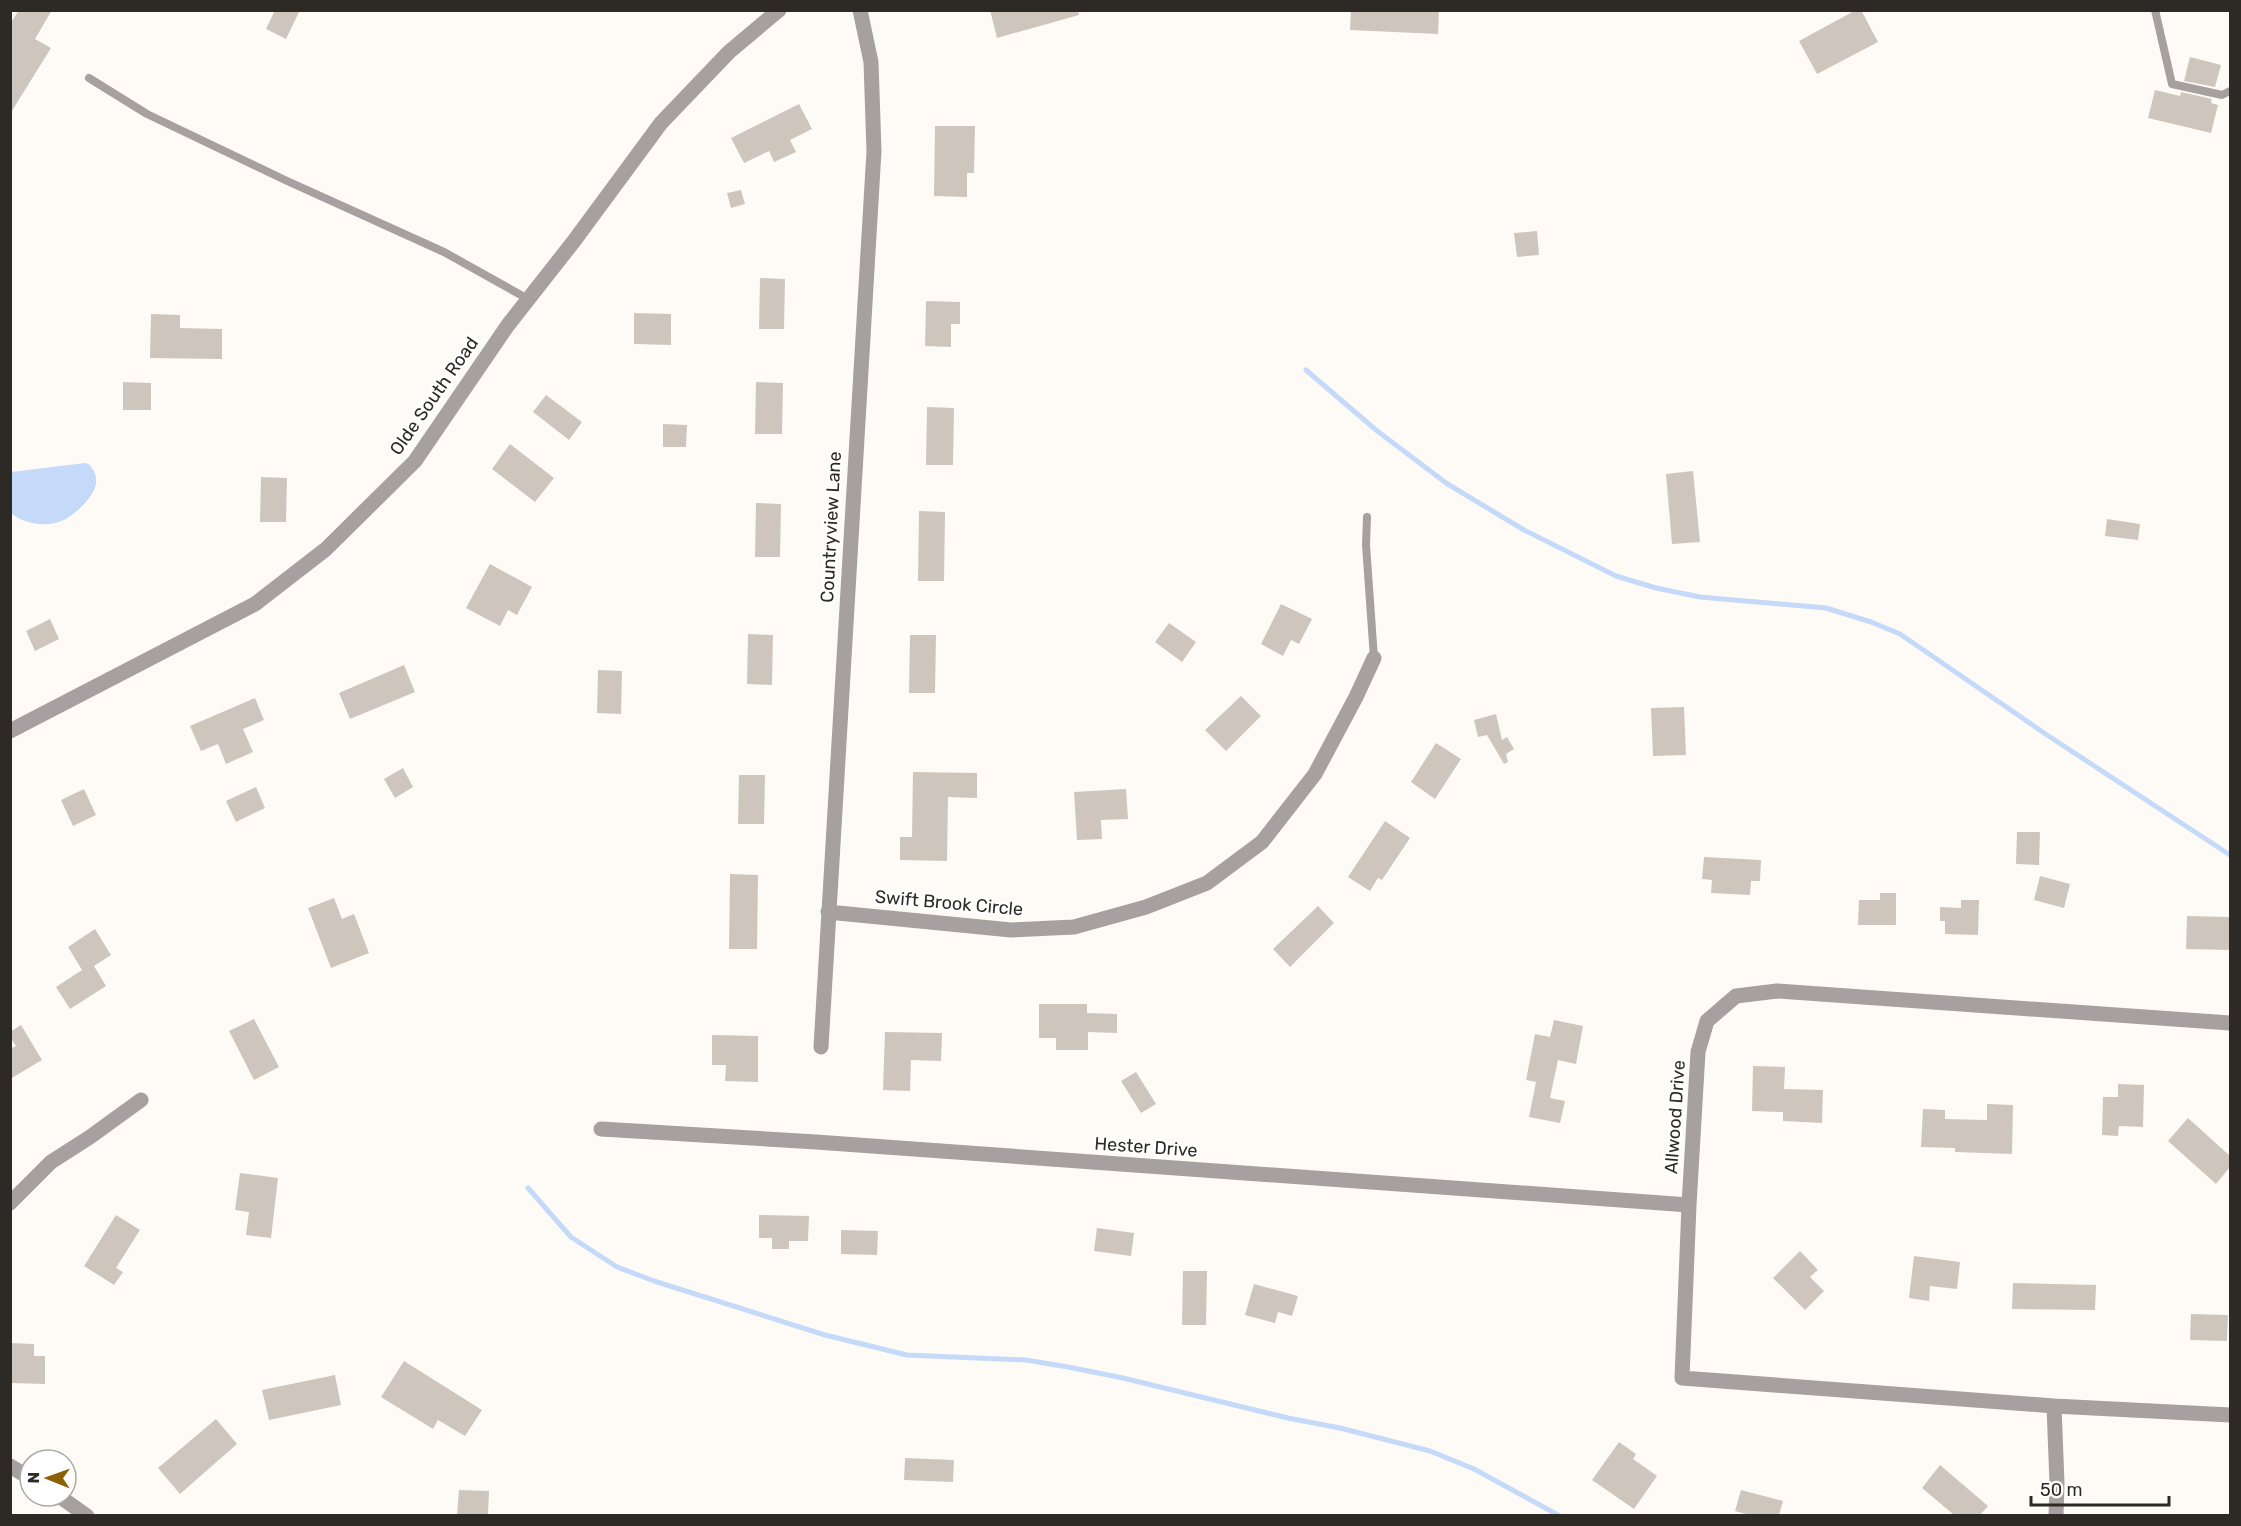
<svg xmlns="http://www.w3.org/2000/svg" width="2241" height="1526" font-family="Rubik,sans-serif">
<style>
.water{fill:#c5d9f9}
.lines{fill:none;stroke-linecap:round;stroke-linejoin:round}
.stream{stroke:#c5d9f9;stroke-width:5}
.building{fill:#cec6bd}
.lane{stroke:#a6a0a1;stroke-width:8}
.street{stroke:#a6a0a1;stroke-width:15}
.labels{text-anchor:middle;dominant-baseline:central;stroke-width:5;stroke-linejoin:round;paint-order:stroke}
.street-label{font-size:18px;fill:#2d2a26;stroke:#fff}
</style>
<rect width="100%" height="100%" fill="#fefbf7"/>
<path class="water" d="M85 463 90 465C92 469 96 473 96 478 99 493 76 514 64 520 47 528 24 524 11 513V472Z"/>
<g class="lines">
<path class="stream" d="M1306 370 1376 430 1446 483 1524 530 1616 576 1656 588 1700 597 1826 608 1871 622 1900 634 2047 735 2230 855
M528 1188 571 1237 617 1267 654 1281 825 1335 907 1355 1026 1360 1068 1367 1123 1378 1288 1418 1340 1428 1430 1451 1474 1469 1560 1516"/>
</g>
<path class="building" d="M19 10H52L35 39 51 48 10 114V24Z
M275 10H300L286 39 266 29Z
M990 10H1078L1079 15 997 38Z
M1351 10H1439L1438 34 1350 30Z
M1856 10H1861L1878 42 1817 74 1799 41Z
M2190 57 2221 65 2215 87 2184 81Z
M2155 90 2180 96 2181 92 2212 99 2211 103 2218 105 2211 133 2148 118Z
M799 104 812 129 790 140 796 152 774 162 769 151 744 163 731 138Z
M935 126H975L974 173H967V197L934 196Z
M741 190 745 204 731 208 727 193Z
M1537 231 1539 255 1517 257 1514 233Z
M760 278 785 279 784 329H759Z
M926 301 960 302V324H951V347L925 346Z
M634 313 671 314V345L634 344Z
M151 314 180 315V328L222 329V359L150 358Z
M123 382 151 383V410H123Z
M756 382 783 383 782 434H755Z
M546 395 582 422 569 440 533 412Z
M927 407 954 408 953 465H926Z
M663 424 687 425 686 447H663Z
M510 444 554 478 535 502 492 469Z
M1693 471 1700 542 1672 544 1666 474Z
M261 477 287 478 286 522H260Z
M756 503 781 504 780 557H755Z
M919 511 945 512 944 581H918Z
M2107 519 2140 524 2138 540 2105 536Z
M490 564 532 587 517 615 508 610 500 626 466 608Z
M1281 604 1312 619 1299 644 1291 640 1283 656 1261 644Z
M50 619 59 639 35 651 26 631Z
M1169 623 1196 642 1182 662 1155 642Z
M748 634 773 635 772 685 747 684Z
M910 635H936L935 693H909Z
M404 665 415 692 350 719 339 693Z
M598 670 622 671 621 714 597 713Z
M1241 696 1261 716 1226 751 1205 730Z
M255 698 264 720 243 729 253 752 226 764 218 744 201 751 190 726Z
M1684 707 1686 755 1653 756 1651 708Z
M1496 714 1502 740 1507 737 1514 749 1506 754 1508 762 1504 764 1487 735 1478 737 1474 720Z
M1436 743 1461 759 1435 799 1411 782Z
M403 768 413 787 395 798 384 779Z
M913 772 977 773V798L948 797 947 861 900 860V837H912Z
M739 775H765L764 824H738Z
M256 787 265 808 236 822 226 801Z
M84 789 96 815 73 826 61 800Z
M1126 789 1128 819 1101 820 1102 839 1077 840 1074 792Z
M1385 821 1410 838 1382 880 1378 878 1370 891 1348 877Z
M2017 832H2040L2039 865 2016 864Z
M1704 857 1761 860 1760 881H1751L1750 895 1711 893 1712 880 1702 879Z
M730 874 758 875 757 949H729Z
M2040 876 2070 884 2064 908 2034 900Z
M1880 893H1896V925H1858L1859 900H1880Z
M334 898 342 919 354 914 369 953 331 968 308 908Z
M1961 900H1979L1978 935 1945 934V921H1940V907L1961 908Z
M1318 906 1334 923 1290 967 1273 949Z
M2187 916 2230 917V950L2186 949Z
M95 929 111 955 94 966 106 986 70 1009 56 987 82 970 68 947Z
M1039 1004H1087V1013L1117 1014V1033L1088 1032V1050H1056V1038H1039Z
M254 1019 279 1067 254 1080 229 1031Z
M1554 1020 1583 1026 1576 1064 1558 1060 1550 1098 1565 1101 1560 1123 1529 1117 1536 1082 1526 1080 1535 1034 1550 1037Z
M21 1025 42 1060 10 1079V1049L16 1046 10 1037V1032Z
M885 1032 942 1033 941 1061 911 1060 910 1091 883 1090Z
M712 1035 758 1036V1082L725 1081 726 1065H712Z
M1753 1066 1785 1067 1784 1089 1823 1090 1822 1123 1783 1121V1112L1752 1111Z
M1136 1072 1156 1104 1141 1113 1121 1081Z
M2118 1084 2144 1085 2143 1127 2119 1126 2118 1136 2102 1135 2103 1097H2118Z
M1987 1104 2013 1105 2012 1154 1955 1152V1148L1921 1147 1923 1109 1945 1110V1119L1987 1120Z
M2188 1118 2230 1156V1167L2216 1184 2168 1141Z
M240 1173 278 1178 271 1238 246 1235 249 1212 235 1210Z
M116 1215 140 1230 116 1268 123 1272 114 1285 84 1266Z
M759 1215 809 1216 808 1241H789V1249H772V1238H759Z
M1097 1228 1134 1233 1131 1256 1094 1251Z
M841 1230 878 1231 877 1255 841 1254Z
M1800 1251 1818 1270 1810 1277 1824 1291 1805 1310 1773 1278Z
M1914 1256 1960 1262 1957 1289 1930 1286 1929 1301 1909 1298Z
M1183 1271H1207L1206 1325H1182Z
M2013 1283 2096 1285 2095 1310 2012 1309Z
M1254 1284 1298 1296 1292 1316 1278 1312 1275 1323 1245 1315Z
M2191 1314 2228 1315 2227 1341 2190 1340Z
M10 1343 34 1344V1356H45V1384L10 1383Z
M404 1361 482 1410 465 1436 438 1420 433 1429 381 1397Z
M335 1375 341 1405 269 1420 262 1390Z
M216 1419 237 1444 180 1494 158 1468Z
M1619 1442 1636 1454 1633 1459 1657 1476 1634 1509 1592 1480Z
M905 1458 954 1460 953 1482 904 1480Z
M1940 1465 1988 1506 1980 1515H1954L1922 1488Z
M459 1490 489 1491 488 1515H457Z
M1741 1490 1783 1501 1779 1515H1750L1735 1511Z"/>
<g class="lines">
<path class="lane" d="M2155 10 2172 84 2222 95 2230 91
M89 78 147 114 285 180 444 252 528 299
M1367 517 1366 545 1374 658"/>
<path class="street" d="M10 731 255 604 326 549 415 461 508 325 574 241 661 123 729 52 779 10
M828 912 1011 930 1074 927 1146 907 1207 883 1262 842 1315 774 1356 697 1374 658
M2230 1023 1777 991 1736 996 1707 1021 1698 1052 1689 1205 1682 1378 2054 1406 2230 1415
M821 1047 874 151 871 62 860 10
M601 1129 816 1142 1689 1205
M10 1203 51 1162 90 1137 141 1100
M2054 1406 2057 1483 2056 1516
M10 1466 30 1478
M59 1496 87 1516"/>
</g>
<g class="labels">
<g class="street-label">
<text transform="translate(434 396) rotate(-55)">Olde South Road</text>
<text transform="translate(831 527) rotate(-87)">Countryview Lane</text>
<text transform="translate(949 903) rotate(5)">Swift Brook Circle</text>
<text transform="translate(1675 1117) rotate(-86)">Allwood Drive</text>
<text transform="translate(1146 1147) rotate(4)">Hester Drive</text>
</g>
</g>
<rect width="2241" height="1526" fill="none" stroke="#2d2a26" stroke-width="24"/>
<g transform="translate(48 1478) rotate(271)"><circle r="28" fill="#ffffff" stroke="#abaaa8" stroke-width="1.5"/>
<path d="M0-4.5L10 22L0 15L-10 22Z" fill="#8c6105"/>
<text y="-9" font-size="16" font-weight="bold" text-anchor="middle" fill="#2d2a26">N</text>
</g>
<path d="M2031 1496v9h138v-9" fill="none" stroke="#2d2a26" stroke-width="3"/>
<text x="2040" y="1496" font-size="18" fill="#2d2a26" stroke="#ffffff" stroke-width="4.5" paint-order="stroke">50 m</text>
</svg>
